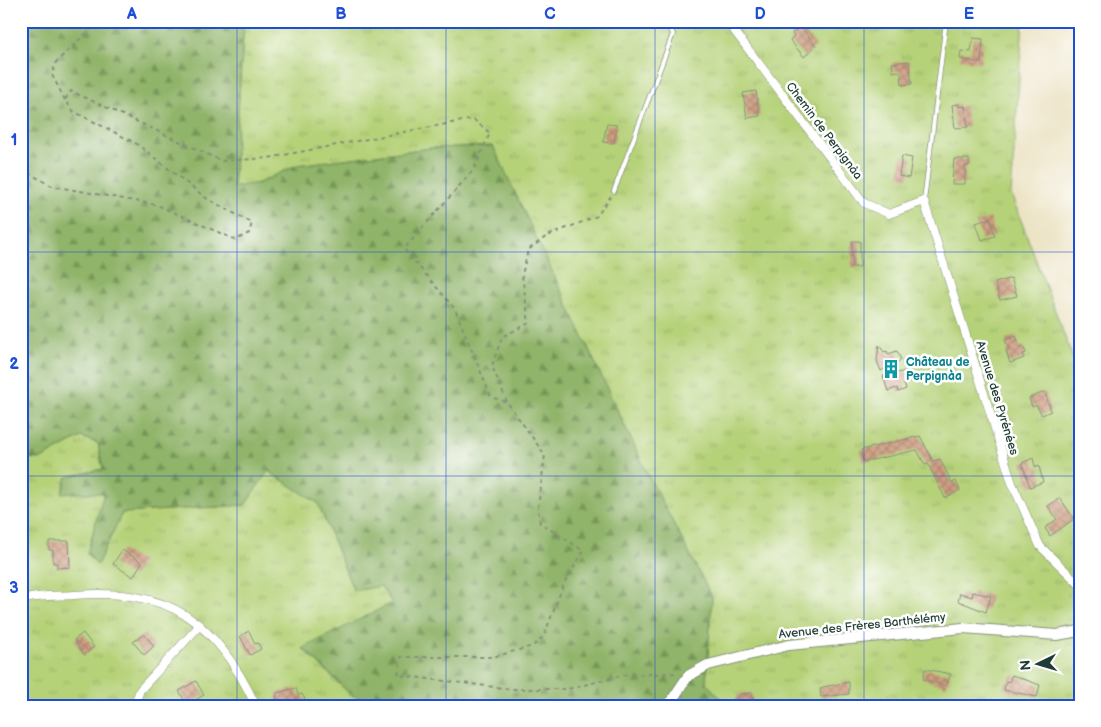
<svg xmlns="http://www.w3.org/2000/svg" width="1101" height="727" font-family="'Balsamiq Sans',sans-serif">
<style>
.grass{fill:url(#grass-tufts);stroke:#6a8856}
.forest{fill:url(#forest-firs);stroke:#58784e}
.building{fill:url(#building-cross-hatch)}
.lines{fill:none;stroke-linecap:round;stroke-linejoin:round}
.service-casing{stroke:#86907c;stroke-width:5.5}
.minor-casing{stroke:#86907c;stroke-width:9}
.tertiary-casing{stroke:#86907c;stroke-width:12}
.path{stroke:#86907c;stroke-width:2;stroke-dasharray:4 4;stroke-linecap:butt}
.service{stroke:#fff;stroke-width:4}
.minor{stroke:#fff;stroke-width:8}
.tertiary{stroke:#fff;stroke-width:10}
.grid{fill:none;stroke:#1d4ed8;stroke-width:1;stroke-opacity:0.55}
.labels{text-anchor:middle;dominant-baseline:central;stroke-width:5;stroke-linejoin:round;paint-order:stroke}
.street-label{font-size:12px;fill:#1f3d34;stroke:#fff}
.culture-label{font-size:12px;font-weight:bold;fill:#0d838f;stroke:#fff;text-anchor:start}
.neatline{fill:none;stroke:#1d4ed8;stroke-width:2}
.grid-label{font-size:16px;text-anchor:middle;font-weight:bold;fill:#1d4ed8}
</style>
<defs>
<pattern id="grass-tufts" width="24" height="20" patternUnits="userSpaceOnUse" patternTransform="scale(1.25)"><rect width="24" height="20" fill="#b6d279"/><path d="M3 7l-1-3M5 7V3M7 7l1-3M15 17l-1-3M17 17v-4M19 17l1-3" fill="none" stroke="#9cb569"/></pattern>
<pattern id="forest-firs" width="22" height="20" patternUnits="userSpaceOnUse" patternTransform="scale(1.25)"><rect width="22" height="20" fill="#90b469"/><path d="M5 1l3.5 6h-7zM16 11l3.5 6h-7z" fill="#759457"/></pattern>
<pattern id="building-cross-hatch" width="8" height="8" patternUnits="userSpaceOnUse" patternTransform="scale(1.25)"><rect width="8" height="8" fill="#cf9d81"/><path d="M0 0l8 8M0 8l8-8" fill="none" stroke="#a7816a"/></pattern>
</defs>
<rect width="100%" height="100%" fill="#fff"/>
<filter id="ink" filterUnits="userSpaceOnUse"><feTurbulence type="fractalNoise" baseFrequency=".02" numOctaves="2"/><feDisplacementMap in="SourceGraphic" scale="10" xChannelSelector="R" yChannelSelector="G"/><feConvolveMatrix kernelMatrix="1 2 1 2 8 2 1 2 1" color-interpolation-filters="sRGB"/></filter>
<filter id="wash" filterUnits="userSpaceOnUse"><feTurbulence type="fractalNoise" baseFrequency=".0096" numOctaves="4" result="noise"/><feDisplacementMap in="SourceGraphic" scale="20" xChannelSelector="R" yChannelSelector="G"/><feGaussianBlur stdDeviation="1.12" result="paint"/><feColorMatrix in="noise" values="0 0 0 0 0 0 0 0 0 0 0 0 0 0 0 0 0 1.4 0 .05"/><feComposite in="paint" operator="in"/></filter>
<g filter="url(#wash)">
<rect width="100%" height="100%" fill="#ece3c4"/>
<path class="grass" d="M244 21H1023L1011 194 1080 377V706H728L706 683 712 597 647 473 493 146 431 148 297 165 259 183 233 188Z
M81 437 98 443 103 469 67 477 62 492 104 493 87 554 97 565 122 513 245 505 268 471 318 503 353 590 381 586 392 603 303 649 350 694 377 706H21V458L41 459Z"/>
<path class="forest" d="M21 21H244L233 187 259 183 297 165 431 148 493 146 647 473 712 597 706 683 728 706H377L350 694 303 648 392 603 381 586 354 591 318 503 268 471 245 505 122 513 97 565 87 554 104 493H62L67 477 103 469 98 443 81 437 41 459 21 458Z"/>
<g id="blocks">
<path class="building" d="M800 26 816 46 804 57 790 40 794 36 792 33Z
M973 38 983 39 981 63 960 59 961 51 971 52Z
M909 61 912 84 902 85 901 74 899 71 893 72 892 63Z
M756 91 760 116 747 118 743 93Z
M959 104V107L965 106 968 127 955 128 952 105Z
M607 124 617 125 614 143 603 142Z
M902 156 912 158 909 178 899 176Z
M954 159H969V166H965V184H952Z
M990 218 995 236 982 240 976 223Z
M852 241H860V267H852Z
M1011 278 1017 296 1000 300 995 283Z
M1016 336 1020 347 1023 346 1026 353 1023 354 1024 358 1010 363 1006 351 1009 350 1005 340Z
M879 345 884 352 887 351 888 354 897 351 901 360 881 371 877 361Z
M906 371 909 382 904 384 906 389 898 392 897 388 888 391 883 376Z
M1045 392 1051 411 1042 415 1036 405 1032 407 1029 398Z
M920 436 933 461 940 459 952 483 956 481 960 490 945 498 928 464 925 465 917 450 863 462 861 450Z
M1033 458 1035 467 1039 466 1043 482 1030 487 1022 463Z
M1060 498 1074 519 1050 536 1045 528 1057 519 1048 506Z
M49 541H69L70 567 57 568V563H53V550H49Z
M122 550 142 562 133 577 113 564Z
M973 592 991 596 986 612 958 601 960 593 972 597Z
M249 631 255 644 258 643 261 649 250 655 240 636Z
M83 633 94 647 84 655 74 640Z
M144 634 154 646 144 655 133 642Z
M925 669 951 674 946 686 923 679Z
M1012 675 1040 685 1037 697 1004 690 1006 681 1009 682Z
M196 681 204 695 187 705 179 691Z
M849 682V694L821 697 820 689 823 687Z
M296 688 298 695 302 694 309 706H292L290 702H276L277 693Z
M752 693 753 701H747L742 706H729L740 694Z"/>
</g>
</g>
<g filter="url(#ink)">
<use href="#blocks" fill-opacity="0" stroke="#86907c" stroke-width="1"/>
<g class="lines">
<g class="service-casing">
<path id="service" d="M614 191 673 34 667 21
M924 201 946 21"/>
</g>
<g class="minor-casing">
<path id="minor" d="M727 21 864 203 889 214 924 201 1012 483 1040 546 1080 585
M21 600C37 595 57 596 74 595 171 588 215 620 256 706
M134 706 140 690 200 625"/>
</g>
<g class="tertiary-casing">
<path id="tertiary" d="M668 706 688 676 708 665 789 645 963 628 1057 635 1080 631"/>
</g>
<path class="path" d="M65 100 52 75 56 62 99 21
M21 169 52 186 157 205 236 240 249 233 252 223 206 198 137 144 73 111 65 100 71 91 222 161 268 158 473 119 490 133 474 169 404 249 455 309 491 397 507 402 545 455 538 508 540 523 584 551 564 583 544 636 533 646 493 657H401L398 675 510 689H567L625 675 679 673
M507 402 492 366 502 337 529 323 522 275 528 250 547 236 597 216 611 196"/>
<use href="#service" class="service"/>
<use href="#minor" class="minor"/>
<use href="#tertiary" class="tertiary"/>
</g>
</g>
<path class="grid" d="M237 21V706M446 21V706M655 21V706M864 21V706M21 252H1080M21 476H1080"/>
<defs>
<g id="building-bare" transform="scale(1.5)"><path d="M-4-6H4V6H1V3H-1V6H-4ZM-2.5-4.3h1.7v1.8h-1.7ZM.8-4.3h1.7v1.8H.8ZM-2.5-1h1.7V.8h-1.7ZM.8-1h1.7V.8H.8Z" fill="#0f9aa8" stroke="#fff" stroke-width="2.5" paint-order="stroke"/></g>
</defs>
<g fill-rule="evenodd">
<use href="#building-bare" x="891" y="369"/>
</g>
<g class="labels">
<g class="street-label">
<text transform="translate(824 131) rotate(53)">Chemin de Perpignàa</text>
<text transform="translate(997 398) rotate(73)">Avenue des Pyrénées</text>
<text transform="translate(862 626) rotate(-6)">Avenue des Frères Barthélémy</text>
</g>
<g class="culture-label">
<text x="906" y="362">Château de<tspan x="906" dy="14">Perpignàa</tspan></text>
</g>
</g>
<rect width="1101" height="727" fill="none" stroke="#fff" stroke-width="55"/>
<g transform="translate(1038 664) rotate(265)" stroke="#ffffff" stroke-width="4" paint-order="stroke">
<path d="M0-4L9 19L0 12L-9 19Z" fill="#1f3d34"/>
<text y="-8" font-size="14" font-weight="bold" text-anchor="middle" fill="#1f3d34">N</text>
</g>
<rect x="28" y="28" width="1046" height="672" class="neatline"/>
<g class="grid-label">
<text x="132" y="19">A</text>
<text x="341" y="19">B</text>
<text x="550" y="19">C</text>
<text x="760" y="19">D</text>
<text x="969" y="19">E</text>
<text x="14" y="145">1</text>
<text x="14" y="369">2</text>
<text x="14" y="593">3</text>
</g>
</svg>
